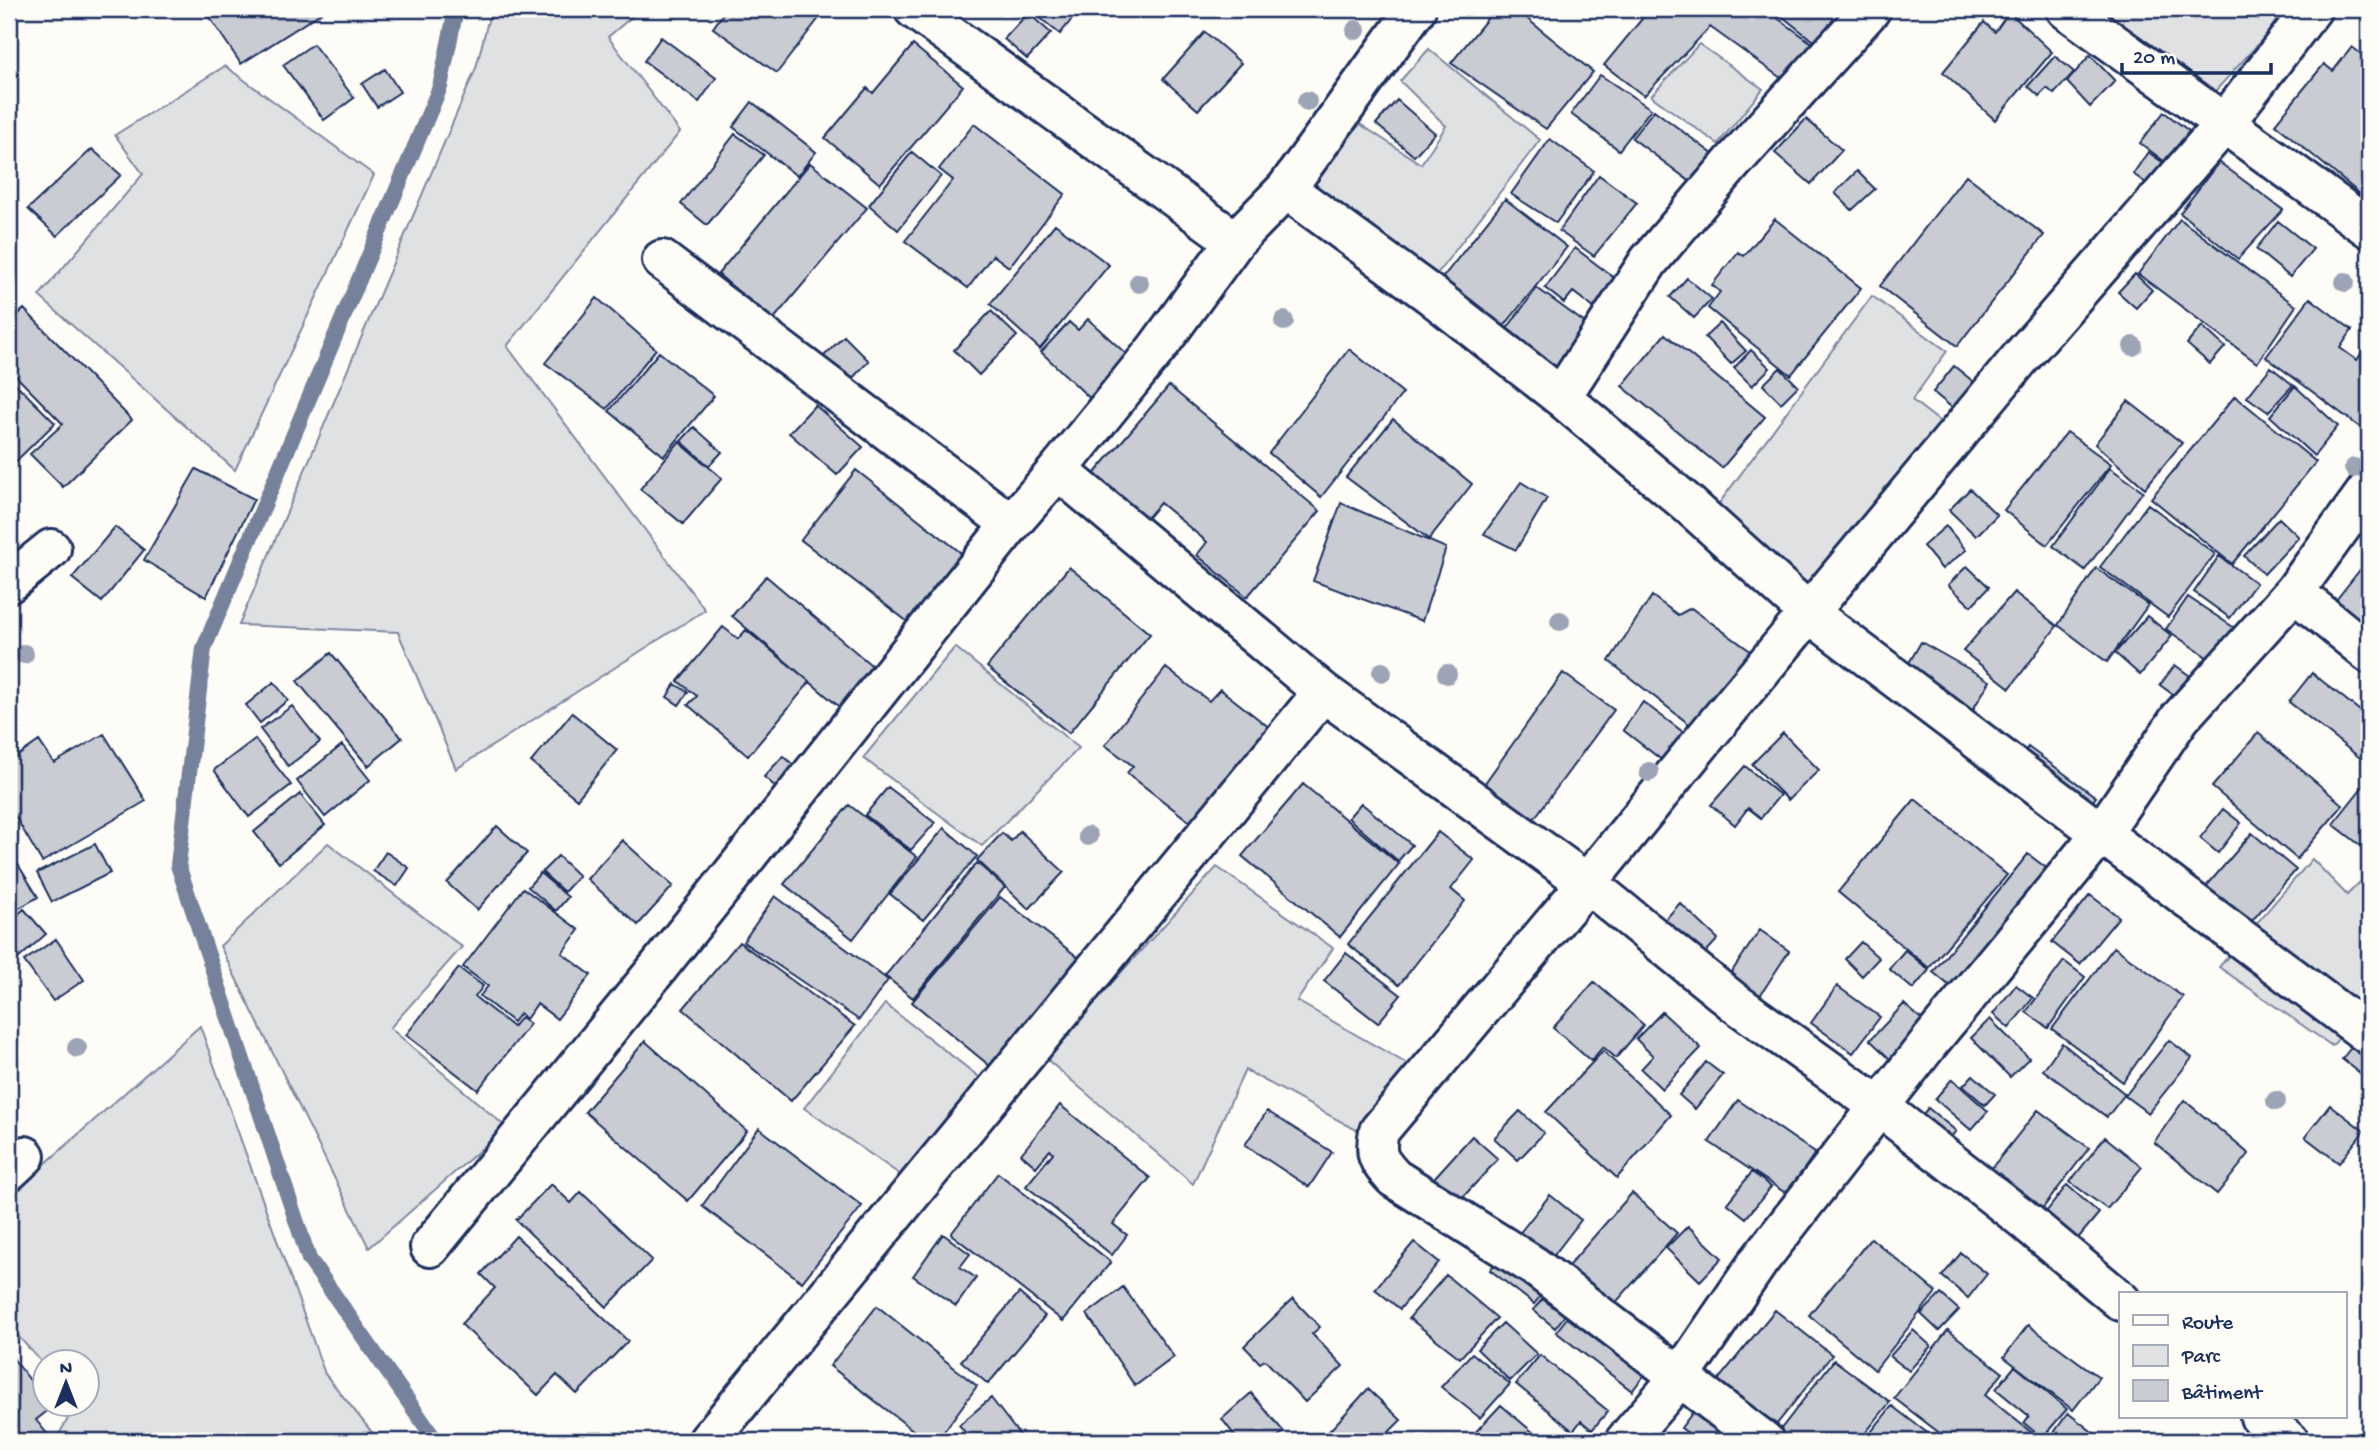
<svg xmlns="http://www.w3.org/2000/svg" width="2378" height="1450" font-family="'Gochi Hand',sans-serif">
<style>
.green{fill:#e0e1e3;stroke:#7e88a0;stroke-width:2}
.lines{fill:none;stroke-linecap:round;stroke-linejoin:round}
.stream{stroke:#76819c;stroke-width:16}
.building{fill:#c9ccd3;stroke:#1b2f5e;stroke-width:2}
.minor-casing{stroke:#1b2f5e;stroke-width:44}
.minor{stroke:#fdfcf7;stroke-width:38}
.tree{fill:#9ca4b5}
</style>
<rect width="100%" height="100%" fill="#fdfcf7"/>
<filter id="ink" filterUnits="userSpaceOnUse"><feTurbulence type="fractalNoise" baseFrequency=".0143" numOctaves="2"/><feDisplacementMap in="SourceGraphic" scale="14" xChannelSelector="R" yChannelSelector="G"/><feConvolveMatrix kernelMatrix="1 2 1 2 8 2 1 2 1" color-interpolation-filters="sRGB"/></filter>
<g filter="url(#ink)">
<path class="green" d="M491 9H641L608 37 680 132 507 346 705 610 456 769 398 632 239 625 476 68Z
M2116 9H2290L2209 98 2107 21Z
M1699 44 1763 89 1718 144 1651 96Z
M1429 49 1540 140 1430 283 1309 185 1360 124 1421 164 1446 126 1400 81Z
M225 66 374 175 235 470 39 296 143 174 115 135Z
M1872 296 1947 351 1912 400 1948 428 1815 597 1718 505Z
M955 647 1079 748 982 846 863 758Z
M328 843 462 947 390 1028 506 1127 369 1248 220 946Z
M2312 859 2347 895 2369 873V1005L2332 1046 2219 967Z
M1217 867 1333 948 1297 1001 1409 1065 1362 1133 1245 1070 1193 1184 1044 1057Z
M885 1004 988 1084 905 1178 804 1108Z
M200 1026 325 1374 379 1441H55L76 1405 88 1404V1362H46L45 1366 9 1326V1196Z"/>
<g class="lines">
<path class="stream" d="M436 1441 309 1259 178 865 204 648 440 87 456 9"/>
</g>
<path class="building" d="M204 9H327L241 64Z
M726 9H826L777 73 713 28Z
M1029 9H1080L1060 34Z
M1495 9H1515L1593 72 1546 129 1451 63Z
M1650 9H1765L1816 46 1785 81 1710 27 1644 96 1604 65Z
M1773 9H1845L1817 44Z
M2009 12 2052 52 1995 120 1943 72 1984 22 1995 32Z
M1028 13 1051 33 1027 59 1004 39Z
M1205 32 1241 63 1198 110 1163 79Z
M661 37 716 78 699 102 644 61Z
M313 44 354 98 324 120 283 65Z
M913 45 963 86 880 184 825 138 867 88 873 93Z
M2352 47 2369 60V182L2360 194 2275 124 2324 64 2333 71Z
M2090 55 2115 81 2090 107 2067 82Z
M2055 56 2074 72 2054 94 2047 88 2039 96 2028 86Z
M385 69 400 92 377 107 362 84Z
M1600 75 1651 109 1619 150 1571 114Z
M1397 100 1435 133 1414 156 1376 124Z
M752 102 816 152 797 176 733 127Z
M1654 110 1726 164 1704 192 1632 138Z
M2164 112 2189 131 2165 162 2140 143Z
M1806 119 1842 150 1811 184 1775 153Z
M974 124 1065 194 1009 267 993 255 968 288 905 241 953 180 939 169Z
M735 134 764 155 707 225 681 204Z
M1550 139 1594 171 1556 223 1511 194Z
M92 149 121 175 57 236 28 209Z
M912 152 941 176 898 230 869 205Z
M2148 152 2165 164 2149 185 2133 174Z
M2219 162 2283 210 2238 259 2180 213Z
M810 163 867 208 772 321 718 274Z
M1857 171 1875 189 1852 210 1835 193Z
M1599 175 1637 203 1594 256 1559 231Z
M1966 175 2044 235 1957 346 1880 286Z
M1505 199 1567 247 1497 335 1421 305Z
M1775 219 1861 288 1791 375 1708 308 1720 292 1712 285 1738 252 1744 256Z
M2180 219 2296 306 2257 363 2138 274Z
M2278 221 2313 249 2290 277 2256 249Z
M1055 224 1109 265 1040 349 990 304Z
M1575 248 1625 286 1603 315 1573 292 1564 303 1545 288Z
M2135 274 2152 290 2136 308 2118 292Z
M1687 278 1712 299 1694 318 1670 297Z
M1537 288 1589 326 1547 382 1522 390 1483 361Z
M597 298 656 349 607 409 545 363Z
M2310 298 2352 330 2340 348 2357 360 2363 351 2369 355V434L2266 357Z
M24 309 132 420 63 487 30 454 63 424 9 369V323Z
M991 311 1017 336 979 375 954 350Z
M1088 319 1136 363 1097 405 1041 352 1069 322 1078 330Z
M1720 323 1746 351 1731 364 1705 337Z
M2202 326 2225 347 2210 364 2187 344Z
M1665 334 1765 417 1722 468 1622 386Z
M844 336 869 361 844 387 817 363Z
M1349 349 1403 393 1321 497 1269 453Z
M1751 350 1770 368 1752 386 1734 368Z
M659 352 714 396 664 456 609 411Z
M1954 366 1980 387 1960 414 1933 392Z
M2271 367 2293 385 2268 412 2247 397Z
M1780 368 1798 386 1781 403 1763 385Z
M9 377 55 423 16 461 9 454Z
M1169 386 1320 511 1247 597 1197 555 1207 542 1160 503 1142 524 1089 480Z
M2295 386 2338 426 2314 456 2270 416Z
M2235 396 2316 462 2232 564 2151 498Z
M2128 401 2182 443 2145 488 2095 444Z
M815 405 863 447 837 475 789 433Z
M1393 419 1472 484 1429 539 1346 477Z
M694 427 722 452 709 466 681 441Z
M2067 432 2111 464 2047 545 2004 510Z
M679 442 722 478 683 524 640 489Z
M2110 468 2143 491 2085 570 2053 546Z
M196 469 254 499 206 597 144 560Z
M856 470 965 556 912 625 801 540Z
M1521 482 1547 498 1516 550 1484 534Z
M1970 489 1997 515 1976 536 1949 510Z
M1341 503 1446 548 1422 621 1313 581Z
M2148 504 2215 554 2168 617 2100 567Z
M2279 518 2299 537 2264 574 2244 556Z
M1946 526 1966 550 1942 569 1923 546Z
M115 527 144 550 102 602 72 578Z
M2219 556 2256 583 2230 618 2194 592Z
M2367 561 2369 563V657L2321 619Z
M1967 566 1989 587 1971 606 1948 585Z
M1069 567 1150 634 1069 733 987 667Z
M2096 568 2148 605 2107 662 2058 625Z
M766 576 883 675 849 715 732 616Z
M2014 592 2057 626 2010 688 1963 651Z
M1652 596 1678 615 1691 608 1753 653 1694 728 1609 661Z
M2188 597 2236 629 2214 662 2166 629Z
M2147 616 2172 636 2140 675 2115 653Z
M723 627 738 639 746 630 810 682 748 756 688 705 697 696 678 681Z
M1921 642 1990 681 1966 721 1898 682Z
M331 653 402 738 368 766 297 681Z
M2175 665 2190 676 2175 696 2160 685Z
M1166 668 1209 701 1220 689 1275 732 1198 828 1127 773 1133 766 1105 745Z
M1563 673 1614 710 1525 831 1475 797Z
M2312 673 2369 718V765L2289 702Z
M274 682 288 700 260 723 246 705Z
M675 684 688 692 679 705 667 697Z
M1643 702 1707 750 1685 778 1623 730Z
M292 706 320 742 288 766 260 729Z
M572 713 617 750 577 799 531 762Z
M1783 733 1819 770 1788 800 1752 764Z
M2258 733 2343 805 2297 859 2212 787Z
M104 734 146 801 42 862 9 806V762L39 741 54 763Z
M255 739 291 785 249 817 214 770Z
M342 745 370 780 325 817 297 781Z
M2028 747 2096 797 2073 827 2005 777Z
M783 756 804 774 785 795 764 777Z
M1745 766 1780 795 1761 818 1748 808 1735 825 1711 805Z
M2368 780 2369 781V852L2333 824Z
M1303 784 1399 864 1340 937 1242 856Z
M888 787 935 823 911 850 865 815Z
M300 794 325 825 279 863 254 832Z
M1915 799 2007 875 1929 968 1838 892Z
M1361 803 1412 845 1398 861 1348 818Z
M849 805 917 857 853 939 784 884Z
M2223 809 2241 823 2218 853 2200 838Z
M497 826 527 853 477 910 447 883Z
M944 828 977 856 923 920 890 894Z
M1020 831 1064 872 1029 909 977 860 1002 833 1011 841Z
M1438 832 1474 860 1451 889 1465 901 1399 985 1348 944Z
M2252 833 2296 870 2224 953 2181 916Z
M622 840 673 886 638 925 587 879Z
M95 844 110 873 52 902 37 873Z
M386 852 409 868 397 886 373 871Z
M2028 854 2054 874 1957 992 1933 972Z
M558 856 579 876 564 892 542 872Z
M14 858 38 897 9 914V861Z
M977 863 1005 887 913 998 885 976Z
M540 873 568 897 556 911 528 887Z
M523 888 579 930 562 953 591 975 557 1019 537 1004 526 1019 520 1013 513 1022 480 996 488 986 463 967Z
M2090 895 2119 917 2080 964 2052 942Z
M775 896 888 980 859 1020 743 942Z
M1000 897 1079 958 990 1066 912 1002Z
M1680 903 1718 939 1694 965 1656 930Z
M24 909 46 934 9 967V922Z
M1760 930 1789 951 1750 1011 1720 989Z
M56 939 84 980 53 1001 24 961Z
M739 942 855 1026 791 1101 683 1009Z
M1861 942 1879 958 1862 976 1845 959Z
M2114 947 2183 997 2123 1082 2052 1029Z
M1905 950 1929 970 1913 989 1889 969Z
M1346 953 1401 995 1378 1023 1324 981Z
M2064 961 2085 977 2048 1028 2026 1012Z
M459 968 483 986 475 997 513 1027 521 1017 530 1024 478 1090 406 1035Z
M1594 982 1644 1025 1616 1058 1603 1047 1591 1061 1553 1028Z
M2016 985 2033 998 2009 1028 1993 1014Z
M1837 986 1880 1017 1853 1053 1811 1023Z
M1904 1004 1927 1024 1892 1061 1870 1040Z
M1662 1012 1701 1048 1662 1089 1641 1069 1653 1056 1636 1039Z
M1990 1019 2029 1058 2010 1077 1971 1038Z
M2369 1025V1080L2342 1059Z
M2169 1040 2192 1058 2148 1113 2125 1096Z
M645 1041 747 1131 688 1201 585 1112Z
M2062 1043 2125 1094 2107 1117 2043 1070Z
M1603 1051 1671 1115 1617 1178 1546 1112Z
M1706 1062 1723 1075 1695 1109 1679 1095Z
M1973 1075 1995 1094 1985 1105 1963 1086Z
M1952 1079 1988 1111 1971 1130 1935 1099Z
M1738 1100 1815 1153 1787 1194 1709 1142Z
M2184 1100 2249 1154 2217 1194 2154 1142Z
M1060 1105 1150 1178 1113 1224 1127 1235 1112 1255 1026 1186 1053 1153 1050 1150 1036 1167 1021 1154Z
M2330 1105 2364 1131 2339 1163 2305 1137Z
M1928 1108 1956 1131 1933 1159 1905 1136Z
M2038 1110 2089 1148 2019 1239 1967 1199Z
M1267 1111 1332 1152 1309 1187 1245 1145Z
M1520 1111 1544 1133 1518 1160 1494 1138Z
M759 1128 862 1206 802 1282 702 1206Z
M1472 1136 1498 1159 1451 1210 1426 1187Z
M2105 1137 2142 1167 2107 1209 2070 1182Z
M1752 1172 1771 1187 1746 1218 1727 1203Z
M998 1173 1111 1262 1063 1321 951 1234Z
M551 1184 571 1203 581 1192 652 1260 607 1307 516 1220Z
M2067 1185 2099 1213 2069 1249 2037 1224Z
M1632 1193 1677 1233 1604 1316 1556 1280Z
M1550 1195 1581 1220 1551 1259 1562 1269 1534 1304 1490 1270Z
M1688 1226 1722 1258 1700 1281 1666 1248Z
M943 1234 970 1254 960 1267 976 1278 956 1306 913 1276Z
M516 1236 628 1341 577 1394 557 1375 538 1395 461 1324 495 1288 481 1274Z
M1871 1238 1936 1292 1875 1370 1809 1315Z
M1414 1242 1439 1262 1400 1309 1375 1289Z
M1961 1253 1987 1274 1968 1298 1942 1276Z
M1446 1275 1497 1318 1460 1358 1409 1318Z
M1555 1285 1575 1302 1555 1328 1533 1310Z
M1123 1287 1174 1357 1135 1386 1087 1314Z
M1019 1293 1045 1316 988 1384 961 1361Z
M1941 1294 1959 1310 1939 1331 1921 1314Z
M1293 1299 1320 1327 1312 1334 1343 1366 1305 1402 1265 1360 1260 1363 1244 1346Z
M1579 1302 1601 1323 1618 1304 1669 1343 1632 1391 1556 1332Z
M877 1306 977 1386 937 1441H927L830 1366Z
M1775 1310 1832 1355 1772 1430 1714 1385Z
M1503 1323 1537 1354 1510 1381 1477 1349Z
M2028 1325 2099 1377 2073 1410 2004 1357Z
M1913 1330 1931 1346 1909 1371 1890 1356Z
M1948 1330 2003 1373 1985 1395 2042 1441H1950L1894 1398Z
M9 1353 46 1401V1404L51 1408 36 1420 48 1435 39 1441H9Z
M1472 1353 1510 1384 1480 1418 1441 1387Z
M1540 1355 1608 1411 1592 1430 1581 1421 1573 1431 1516 1384Z
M1834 1360 1890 1402 1859 1441H1779L1774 1438Z
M2015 1366 2067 1409 2042 1438 2024 1423 2029 1416 1996 1389Z
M1368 1389 1401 1420 1380 1441H1320Z
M1708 1392 1741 1416 1722 1441H1699L1681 1428Z
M1251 1393 1284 1432 1272 1441H1239L1222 1419Z
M991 1398 1024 1441H972L959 1425Z
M1501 1405 1537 1436 1533 1441 1468 1440Z
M1892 1406 1938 1441H1864Z
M2068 1413 2104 1441H2048Z"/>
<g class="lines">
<g class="minor-casing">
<path id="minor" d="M914 9 1235 241
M2066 9 2369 228
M1286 189 1431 295 1561 397 1688 504 1809 613 2369 1035
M662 260 1011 524
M1561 397 1649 261 1732 163 1871 9
M1058 470 1323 692 1587 883 1734 1002 1880 1107 2022 1218 2121 1301
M9 583 51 549
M2294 592 2369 653
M9 1171 25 1156
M430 1247 657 969 1011 524 1058 470 1157 348 1235 241 1286 189 1416 9
M2260 1417 2289 1441
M708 1441 1323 692
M1625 1441 1680 1377 1759 1261 1928 1044 2101 834 2180 718 2294 592 2369 488
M1764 1441 1534 1266 1394 1178C1378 1160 1374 1156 1379 1131L1587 883 1704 739 2022 356 2224 124 2312 9"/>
</g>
<use href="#minor" class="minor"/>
</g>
<g class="tree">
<circle cx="1356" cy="30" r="10"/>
<circle cx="1307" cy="101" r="10"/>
<circle cx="2345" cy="282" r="10"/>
<circle cx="1139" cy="283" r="10"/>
<circle cx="1284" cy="321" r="10"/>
<circle cx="2133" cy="346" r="10"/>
<circle cx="2354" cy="468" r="10"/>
<circle cx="1560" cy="621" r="10"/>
<circle cx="24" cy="654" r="10"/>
<circle cx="1382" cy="672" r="10"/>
<circle cx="1447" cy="674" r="10"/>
<circle cx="1649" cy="772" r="10"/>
<circle cx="1088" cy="836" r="10"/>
<circle cx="77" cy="1048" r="10"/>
<circle cx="2276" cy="1101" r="10"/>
</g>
</g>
<rect width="2378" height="1450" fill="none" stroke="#fdfcf7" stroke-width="35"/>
<rect x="18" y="18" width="2343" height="1415" fill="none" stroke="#1b2f5e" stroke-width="2.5" filter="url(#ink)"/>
<rect x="2119" y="1292" width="228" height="126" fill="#fdfcf7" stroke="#a3aaba" stroke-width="2"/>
<rect x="2133" y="1315" width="35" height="10" fill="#fdfcf7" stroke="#a3aaba" stroke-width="2"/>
<text x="2182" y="1328" font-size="21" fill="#1b2f5e">Route</text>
<rect x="2133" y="1345" width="35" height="21" fill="#e0e1e3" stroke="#a3aaba" stroke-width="2"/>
<text x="2182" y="1362" font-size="21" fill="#1b2f5e">Parc</text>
<rect x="2133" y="1380" width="35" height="21" fill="#c9ccd3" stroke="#a3aaba" stroke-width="2"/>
<text x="2182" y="1398" font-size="21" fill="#1b2f5e">Bâtiment</text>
<g transform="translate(66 1383)"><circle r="33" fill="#fdfcf7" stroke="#a3aaba" stroke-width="2"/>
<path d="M0-5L12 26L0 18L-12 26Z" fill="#1b2f5e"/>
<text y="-10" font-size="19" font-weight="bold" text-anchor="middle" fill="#1b2f5e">N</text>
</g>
<path d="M2122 63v10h149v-10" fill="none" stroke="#1b2f5e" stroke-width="3.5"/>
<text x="2133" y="63" font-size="21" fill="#1b2f5e" stroke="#fdfcf7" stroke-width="5" paint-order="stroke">20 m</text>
</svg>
